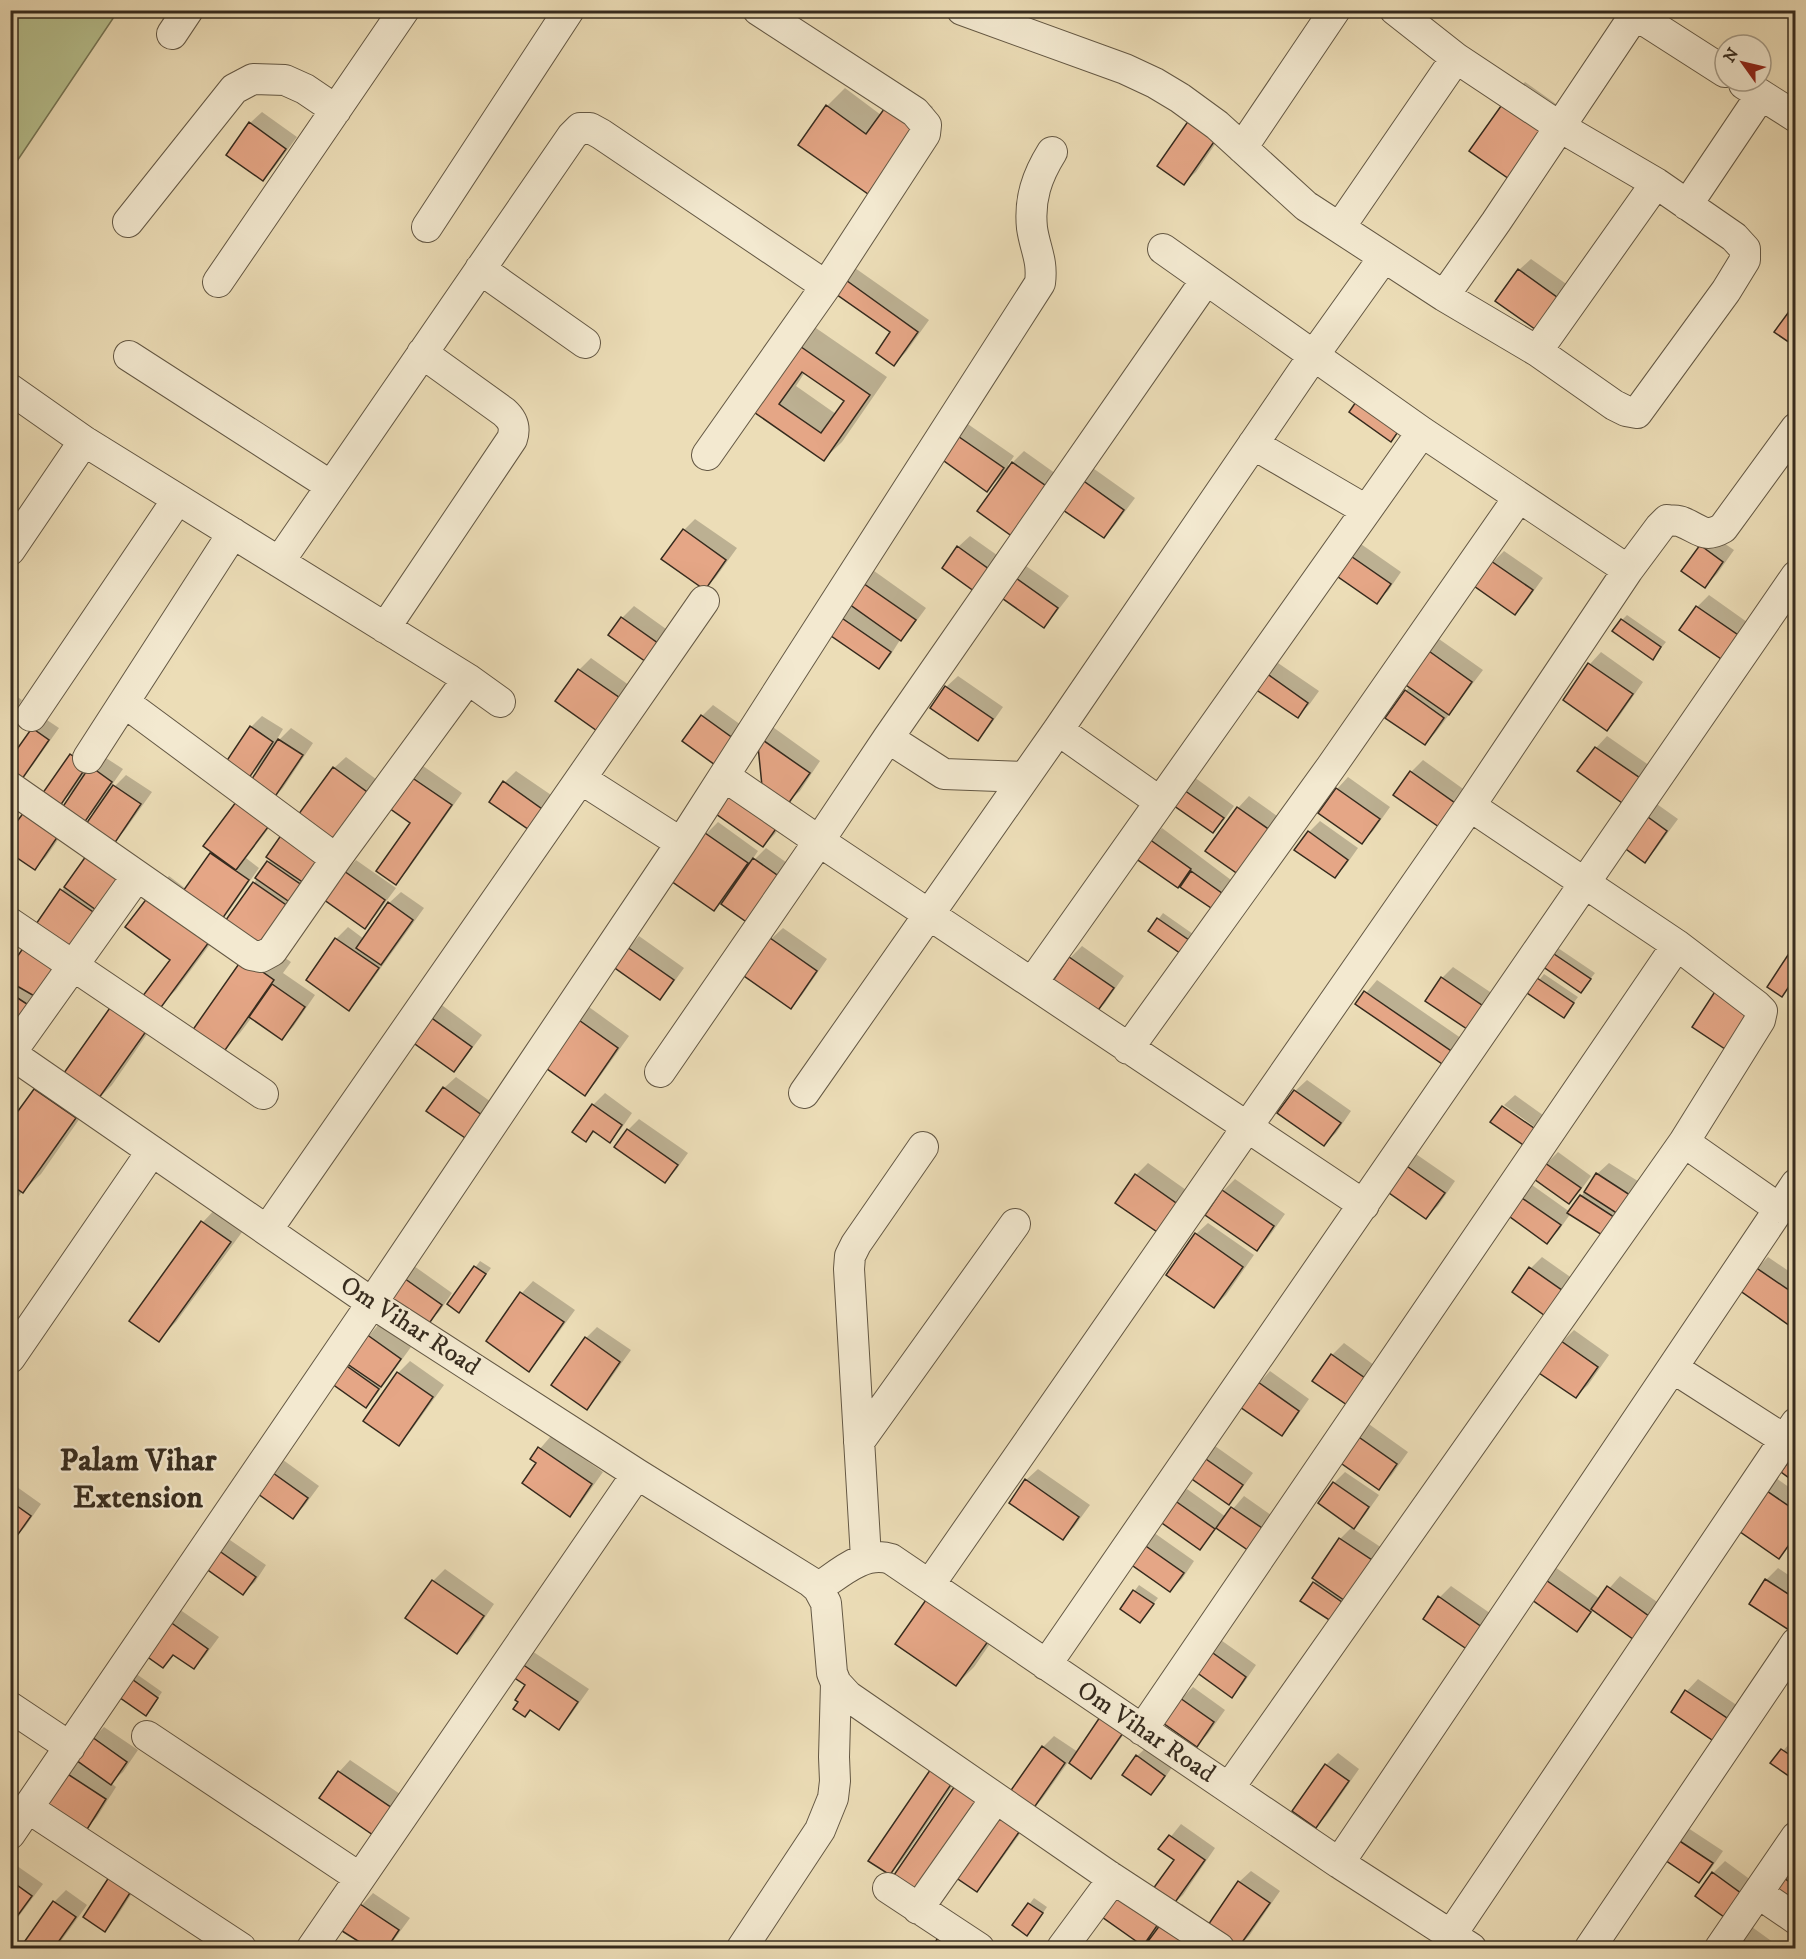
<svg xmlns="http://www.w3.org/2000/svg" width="1806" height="1959" font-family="'IM FELL DW Pica',serif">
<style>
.green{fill:#b7c18f;stroke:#767656;stroke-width:1.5}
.shadow{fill:#0003;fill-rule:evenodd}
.building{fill:#e5a686;stroke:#362b1e;stroke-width:1.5;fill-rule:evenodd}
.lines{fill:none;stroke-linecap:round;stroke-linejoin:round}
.street-casing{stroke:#645844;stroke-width:32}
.street{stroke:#f3e9d0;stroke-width:30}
.labels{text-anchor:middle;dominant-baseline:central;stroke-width:5;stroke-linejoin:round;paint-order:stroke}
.street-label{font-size:26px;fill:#362b1e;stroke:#f3e9d0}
.district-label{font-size:32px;font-weight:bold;fill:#362b1e;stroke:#f3e9d0}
</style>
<rect width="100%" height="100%" fill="#ecddb7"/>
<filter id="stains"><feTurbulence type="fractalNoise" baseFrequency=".00333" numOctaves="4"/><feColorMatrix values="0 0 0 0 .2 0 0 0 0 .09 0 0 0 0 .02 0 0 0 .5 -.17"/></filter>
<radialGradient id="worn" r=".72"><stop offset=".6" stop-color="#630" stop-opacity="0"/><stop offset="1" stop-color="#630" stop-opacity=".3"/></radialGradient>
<path class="green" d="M11 10 118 11 11 170 10 11Z"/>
<path class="shadow" d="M1525 82 1566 111 1507 100Z
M845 88 881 115 905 88 933 107 885 175 827 106Z
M262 112 297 137 274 168 263 179 250 123Z
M1227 127 1196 172 1184 183 1159 166Z
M1531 259 1572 288 1550 318 1519 270Z
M855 268 929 320 906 352 894 364 892 332 844 279Z
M813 326 887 377 842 442 824 459 750 408ZM805 372 846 401 836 414 796 386Z
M962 420 1014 456 1008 465 1009 466 1024 451 1059 476 1025 524 1001 476 987 490 935 453Z
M1090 466 1135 498 1115 525 1104 537 1059 505Z
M695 519 737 548 716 577 705 588 684 530Z
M1712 535 1734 550 1717 574 1705 586 1683 571Z
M970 536 1004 560 989 580 958 547Z
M1358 542 1401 572 1388 591 1376 602 1333 572Z
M1504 551 1543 578 1526 602 1515 613 1493 562Z
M1026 566 1069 596 1055 614 1044 626 1015 577Z
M870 568 926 608 912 627 900 640 890 656 879 667 823 629Z
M1709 595 1754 627 1726 661 1681 630 1697 607Z
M634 606 673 634 661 651 622 618Z
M1627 615 1666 642 1653 658 1622 620Z
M1439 639 1483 670 1436 732 1425 744 1406 691 1410 686 1428 650Z
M1601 652 1643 682 1618 718 1607 729 1565 700 1590 664Z
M591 658 633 688 611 719 557 701 579 670Z
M1278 663 1319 691 1309 705 1297 716 1267 674Z
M958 676 1003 707 989 727 978 739 946 687Z
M10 692 22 700 10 718Z
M713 705 751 732 734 756 702 716Z
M262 716 283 729 276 741 277 742 291 728 313 743 283 788 272 799 282 811 246 858 259 868 231 908 223 916 228 920 271 859 336 847 266 945 291 962 283 973 315 995 293 1027 281 1039 252 1017 240 1033 223 1051 244 959 226 923 176 990 158 1008 163 1011 112 1085 94 1103 92 1101 41 1174 21 1193 10 1209V1125L35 1090 53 1072 62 1079 143 997 172 959 152 894 169 876 186 889 213 851 262 766 261 765 247 779 251 727Z
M44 718 59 728 33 765 22 777 10 761Z
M770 725 820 761 800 791 787 803 793 807 775 834 763 846 764 786 759 736Z
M1607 736 1653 768 1625 803 1579 771 1596 748Z
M83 743 123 769 109 789 111 790 126 775 152 792 125 830 114 842 99 806 84 821 72 792 58 807 42 796 71 755Z
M346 757 384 785 350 831 334 768Z
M1423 760 1466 791 1450 814 1411 772Z
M423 766 462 793 407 871 396 883 412 822V778Z
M516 771 560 801 546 821 491 802 505 782Z
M1194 777 1234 806 1224 820 1213 831 1172 803Z
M1348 777 1390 807 1373 831 1362 842 1337 789Z
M10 783 30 796 10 826Z
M1249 796 1287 823 1257 866 1238 808Z
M1654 802 1678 819 1656 849 1645 861 1621 844Z
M1320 821 1358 848 1346 865 1335 876 1309 832Z
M718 822 758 851 752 860 753 861 766 848 797 870 727 896 714 909 673 881 706 834Z
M69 824 46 857 35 868 19 857 10 870V834Z
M1162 828 1243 889 1222 914 1138 858 1150 840Z
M356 860 396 888 376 915 365 927 345 872Z
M136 862 80 938 62 890 69 883Z
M401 892 424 908 360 997 349 1009 308 980 336 939 348 927 364 939 389 903Z
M1163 913 1203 941 1195 953 1150 931Z
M783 928 827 959 802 995 790 1007 771 939Z
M639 936 684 968 671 986 659 998 628 948Z
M1082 946 1124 976 1105 1003 1094 1014 1052 984 1070 958Z
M1558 948 1595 973 1581 991 1544 965Z
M1795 950 1796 976 1769 987 1789 956Z
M68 953 10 1033V970Z
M1453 967 1499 998 1484 1020 1442 978Z
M1544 974 1578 997 1564 1016 1530 992Z
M1377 980 1468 1043 1448 1066 1357 1004Z
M439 1003 482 1035 465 1058 454 1070 410 1039Z
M589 1007 629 1036 596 1082 585 1094 545 1065Z
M456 1077 501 1109 485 1131 444 1088Z
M1307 1080 1351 1111 1336 1133 1324 1144 1295 1091Z
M605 1093 632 1113 621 1129 609 1141 595 1131 586 1140 574 1131 593 1105Z
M1515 1095 1554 1123 1546 1135 1504 1105Z
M639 1119 688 1153 676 1170 665 1181 628 1130Z
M1413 1152 1455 1181 1438 1206 1426 1217 1402 1163Z
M1558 1152 1591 1176 1580 1191 1569 1202 1536 1179 1546 1164Z
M1148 1163 1196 1197 1166 1236 1136 1175Z
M1609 1163 1641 1183 1613 1222 1571 1213 1559 1230 1547 1242 1520 1197 1532 1185 1570 1212 1597 1174Z
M1235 1179 1285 1214 1268 1238 1257 1249 1207 1214 1223 1191Z
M220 1204 248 1224 176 1322 158 1340 131 1320 203 1222Z
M1208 1223 1254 1255 1226 1295 1214 1307 1196 1234Z
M1542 1257 1576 1281 1560 1304 1531 1268Z
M1768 1257 1796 1276V1318L1790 1324 1757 1268Z
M480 1261 491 1268 459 1311 449 1303Z
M414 1266 452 1293 439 1312 427 1323 389 1296Z
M533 1281 575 1310 540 1358 529 1370 488 1341 522 1293Z
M379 1324 411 1347 377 1394 366 1406 330 1381Z
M597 1327 631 1350 598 1396 587 1408 586 1338Z
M1574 1330 1609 1355 1588 1385 1576 1396 1541 1372 1562 1342Z
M1344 1343 1382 1371 1364 1396 1314 1380 1332 1355Z
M410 1361 444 1385 410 1432 398 1444 365 1420 398 1373Z
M1270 1371 1309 1399 1293 1422 1281 1434 1259 1383Z
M1366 1422 1408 1452 1391 1476 1379 1488 1355 1434Z
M551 1436 603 1472 581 1503 569 1515 539 1463 532 1458Z
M1215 1446 1253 1473 1240 1491 1229 1503 1204 1458Z
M279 1457 319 1486 305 1505 293 1517 253 1489Z
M1038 1469 1090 1505 1074 1527 1062 1538 1026 1480Z
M1345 1472 1379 1495 1365 1515 1352 1528 1388 1552 1348 1612 1314 1583 1340 1539 1353 1526 1334 1483Z
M1776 1478 1796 1492V1538L1779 1557 1738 1528Z
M10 1482 41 1504 25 1527 14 1538 10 1536Z
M1187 1489 1226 1517 1244 1496 1278 1520 1264 1540 1218 1527 1200 1548 1175 1501Z
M1153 1532 1194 1561 1182 1579 1170 1590 1128 1561Z
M230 1540 266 1565 255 1582 243 1593 219 1551Z
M1555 1567 1600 1599 1620 1576 1663 1606 1648 1628 1594 1610 1577 1630 1530 1597Z
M1778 1568 1796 1580V1627L1751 1603 1766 1580Z
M445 1569 494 1604 469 1641 457 1652 407 1617 433 1581Z
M947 1581 1005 1622 974 1667 956 1685Z
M1139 1585 1158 1598 1140 1621 1122 1608Z
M1451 1586 1497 1618 1471 1650 1440 1597Z
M179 1609 219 1637 205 1656 194 1667 175 1654 163 1666 145 1653Z
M1218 1638 1256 1665 1243 1684 1231 1696 1194 1669Z
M532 1651 589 1689 570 1716 559 1728 527 1685 520 1663Z
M135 1673 162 1692 151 1708 118 1694Z
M1698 1679 1741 1708 1727 1728 1673 1712 1687 1691Z
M1193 1687 1225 1710 1208 1734 1197 1745 1181 1699Z
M1133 1721 1102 1765 1090 1777 1069 1761 1042 1799 1031 1810 1035 1813 988 1878 977 1890 1043 1747 1054 1736 1078 1752Z
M104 1727 138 1750 123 1772 111 1783 116 1787 97 1817 86 1829 45 1802 93 1738Z
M1794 1738 1796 1739V1780L1773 1763Z
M1149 1745 1175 1763 1162 1782 1151 1794 1137 1756Z
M1338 1753 1359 1769 1327 1815 1316 1826 1326 1765Z
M350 1760 403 1796 373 1833 339 1772Z
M969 1762 901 1862 890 1873 870 1860Z
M1181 1824 1215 1848 1183 1895 1170 1907 1162 1924 1182 1904 1210 1924 1239 1882 1251 1871 1280 1891 1249 1936 1240 1945 1242 1947 1241 1948H1145L1157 1932 1155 1931 1143 1944 1151 1894 1176 1859 1161 1849Z
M1685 1826 1723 1851 1710 1870 1699 1881 1661 1856Z
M126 1860 145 1873 116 1918 104 1930Z
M10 1861 43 1884 19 1916 10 1925Z
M1725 1861 1759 1886 1743 1909 1697 1896 1713 1873Z
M1790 1874 1796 1878V1904L1785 1879Z
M66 1890 87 1905 56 1948H21L54 1902Z
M373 1893 410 1918 388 1948H371L344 1930 362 1905Z
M1034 1898 1047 1907 1032 1929 1014 1925Z
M1752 1927 1781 1948H1733Z
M10 1937 16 1941 11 1948H10Z
M1609 1941 1619 1948H1602Z"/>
<path class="building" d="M1506 99 1549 129 1512 181 1469 151Z
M826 105 866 134 887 105 916 125 868 194 798 145Z
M1189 120 1216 139 1184 185 1157 166Z
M249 122 286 149 263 181 226 155Z
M1518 269 1561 300 1539 332 1495 301Z
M843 278 918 332 894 366 876 353 890 332 833 292Z
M1796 302V347L1774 332Z
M794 342 870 395 824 461 748 408ZM802 372 844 401 821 433 779 404Z
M1360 396 1402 426 1391 442 1349 412Z
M949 430 1004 468 987 492 933 453Z
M1796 452V466L1789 462Z
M1012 462 1049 488 1013 537 977 511Z
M1078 477 1124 510 1104 538 1057 506Z
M683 529 726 560 705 590 661 559Z
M1700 545 1723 562 1705 588 1681 571Z
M957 546 993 572 978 594 942 568Z
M1345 552 1391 584 1377 604 1331 572Z
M1491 561 1533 590 1515 615 1474 586Z
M1013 576 1058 608 1044 628 999 596Z
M857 579 916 620 901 641 842 599Z
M1696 606 1744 639 1727 663 1679 630Z
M833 612 891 652 879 669 821 629Z
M621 617 662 646 649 664 608 635Z
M1621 619 1661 647 1653 660 1612 631Z
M1426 649 1472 682 1449 715 1403 683Z
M1588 663 1633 694 1607 731 1563 700Z
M578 669 623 700 600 733 555 701Z
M1266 673 1308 703 1298 718 1255 689Z
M945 686 993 719 978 741 930 708Z
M1405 690 1444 718 1425 745 1385 718Z
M701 715 741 744 722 770 682 741Z
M250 726 273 742 247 781 224 765Z
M32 728 49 740 22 779 10 771V759Z
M757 736 810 773 788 804 762 786Z
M278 739 303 755 272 801 248 785Z
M1595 747 1643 780 1625 805 1577 771Z
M70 754 87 766 58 809 40 797Z
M90 766 112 782 84 823 62 808Z
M333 767 374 797 338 845 298 815Z
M1410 771 1455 803 1439 827 1393 795Z
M411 777 452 805 396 885 376 871 410 823 389 808Z
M503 781 549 814 535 834 489 802Z
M113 785 141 804 114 844 86 824Z
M736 786 783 819 763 847 716 814Z
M1181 788 1224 818 1213 833 1170 803Z
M1336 788 1380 819 1362 844 1318 813Z
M239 798 271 823 236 870 203 846Z
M10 802 20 808 10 822Z
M1237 807 1277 835 1245 879 1205 851Z
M24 812 58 836 35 870 10 853V831Z
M1641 812 1667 831 1645 863 1619 844Z
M284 831 325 859 307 885 266 857Z
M1308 831 1348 860 1335 878 1294 850Z
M705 833 748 863 714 911 671 881Z
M1149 839 1191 869 1178 888 1135 858Z
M91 849 125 874 99 912 64 887Z
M210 853 249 880 220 922 181 894Z
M753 858 787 882 755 928 721 904Z
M267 861 306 888 294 905 255 878Z
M344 871 385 900 365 929 323 899Z
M1191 871 1233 901 1223 916 1180 887Z
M253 882 292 909 262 951 223 924Z
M60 889 96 914 69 952 34 927Z
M151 893 212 938 159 1010 142 997 170 960 125 927Z
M388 902 413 920 381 965 356 948Z
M1157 918 1199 947 1190 960 1148 931Z
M335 938 379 968 349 1011 306 980Z
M770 938 817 971 791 1009 744 976Z
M26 944 58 966 36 997 10 982V967Z
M627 947 674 980 660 1000 612 966Z
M1551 952 1591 979 1581 993 1542 966Z
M1788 955 1796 960V976L1782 997 1767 987Z
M1069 957 1114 988 1094 1016 1050 985Z
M243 958 274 980 223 1053 192 1031Z
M1441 977 1489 1010 1473 1033 1425 1001Z
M1537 978 1574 1003 1564 1018 1527 993Z
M272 984 305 1007 282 1040 249 1017Z
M1718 987 1755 1011 1728 1051 1692 1027Z
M1364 991 1457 1055 1448 1068 1355 1004Z
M10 993 30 1006 10 1034Z
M112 1005 147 1030 94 1105 59 1080Z
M426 1014 472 1047 454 1072 408 1039Z
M576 1018 618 1048 585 1096 543 1066Z
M443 1087 490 1121 474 1144 426 1111Z
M34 1089 76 1118 23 1193 10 1184V1122Z
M1294 1090 1341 1123 1324 1146 1277 1113Z
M592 1104 622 1125 610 1143 593 1131 586 1142 572 1132Z
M1502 1106 1544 1135 1532 1151 1490 1122Z
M627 1129 678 1165 665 1183 614 1147Z
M1401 1162 1445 1193 1426 1219 1382 1188Z
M1545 1163 1581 1188 1569 1204 1534 1179Z
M1596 1173 1630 1195 1618 1214 1584 1192Z
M1135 1174 1186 1210 1166 1238 1115 1203Z
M1222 1190 1274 1226 1257 1251 1205 1215Z
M1580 1195 1614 1217 1602 1235 1567 1213Z
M1519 1196 1561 1225 1547 1244 1506 1214Z
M201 1221 231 1242 159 1342 129 1321Z
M1195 1233 1243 1267 1214 1308 1166 1275Z
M474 1266 486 1274 459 1313 447 1304Z
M1529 1267 1566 1293 1548 1318 1512 1292Z
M1755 1267 1796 1295V1317L1790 1326 1739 1290Z
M401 1276 442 1305 428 1325 387 1296Z
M520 1292 564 1322 529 1372 486 1341Z
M366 1334 401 1359 381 1387 346 1363Z
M585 1337 620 1362 587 1410 551 1385Z
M1561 1341 1598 1367 1576 1398 1539 1373Z
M1331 1354 1372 1383 1353 1409 1312 1381Z
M341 1362 379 1389 366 1408 328 1381Z
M397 1372 433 1397 399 1446 363 1421Z
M1258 1382 1299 1411 1282 1436 1240 1407Z
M1353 1433 1397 1464 1379 1490 1335 1459Z
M538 1447 592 1484 570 1517 522 1483 536 1463 530 1459Z
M1796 1451V1483L1781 1472Z
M1203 1457 1243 1485 1229 1505 1189 1477Z
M266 1468 308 1498 293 1519 251 1489Z
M1025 1479 1079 1517 1063 1540 1009 1503Z
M1333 1482 1369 1507 1354 1529 1318 1503Z
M1764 1489 1796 1511V1535L1779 1559 1736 1529Z
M1174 1500 1215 1529 1200 1550 1159 1521Z
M10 1501 31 1516 14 1540 10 1537Z
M1231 1507 1268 1532 1252 1553 1216 1528Z
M1339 1538 1378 1564 1351 1605 1312 1578Z
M1140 1542 1184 1573 1170 1592 1126 1561Z
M218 1550 256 1577 243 1595 205 1568Z
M1543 1578 1591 1612 1577 1632 1528 1597Z
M1765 1579 1796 1599V1627L1792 1632 1749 1604Z
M432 1580 484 1616 457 1654 405 1618Z
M1313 1582 1349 1607 1337 1625 1300 1601Z
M1607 1586 1653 1619 1637 1642 1591 1609Z
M1133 1590 1154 1604 1140 1623 1120 1609Z
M1438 1596 1486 1630 1471 1652 1423 1619Z
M928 1597 989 1640 956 1686 895 1644Z
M166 1619 208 1649 194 1669 173 1655 163 1668 142 1653Z
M1206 1648 1246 1677 1232 1698 1192 1669Z
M519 1662 578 1702 559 1730 530 1710 525 1717 513 1709 518 1702 515 1700 525 1685 510 1675Z
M129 1677 158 1698 146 1716 116 1695Z
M1685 1690 1730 1720 1715 1742 1671 1712Z
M1180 1698 1214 1722 1197 1747 1163 1723Z
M1100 1717 1123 1733 1091 1779 1069 1763Z
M92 1737 127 1762 111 1785 76 1760Z
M1042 1746 1065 1763 1031 1812 1007 1796Z
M1781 1749 1796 1759V1781L1770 1763Z
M1136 1755 1165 1776 1151 1795 1122 1775Z
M937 1760 958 1774 890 1875 868 1861Z
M1325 1764 1349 1781 1316 1828 1292 1811Z
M63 1771 106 1799 86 1831 42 1802Z
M338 1771 392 1808 373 1835 319 1798Z
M961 1777 982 1792 915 1890 894 1875Z
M1002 1810 1024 1825 977 1892 955 1877Z
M1169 1835 1205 1860 1171 1908 1150 1893 1174 1860 1158 1849Z
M1672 1836 1713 1863 1699 1883 1659 1856Z
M113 1871 135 1885 105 1932 83 1917Z
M1712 1872 1749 1899 1731 1922 1695 1896Z
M1784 1878 1796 1887V1906L1774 1891Z
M10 1880 32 1896 10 1926Z
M1238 1881 1270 1903 1238 1948H1235L1206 1928Z
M1120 1892 1161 1920 1143 1946 1102 1917Z
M53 1901 76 1917 54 1948H20Z
M1028 1903 1043 1913 1027 1936 1012 1925Z
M360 1904 399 1930 387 1948H369L342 1931Z
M1163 1921 1202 1948H1143Z
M942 1932 962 1948H931Z
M1740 1938 1754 1948H1731Z"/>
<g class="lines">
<g class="street-casing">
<path id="street" d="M962 10 1125 69 1155 83 1180 98 1217 125 1306 206 1444 296 1537 351 1614 405 1626 411 1637 413 1726 291 1745 260V249L1734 237 1656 183 1560 127 1456 58 1395 10
M1636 15 1725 72
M172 34 188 10
M1744 84 1796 117
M1242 148 1335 10
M1687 205 1761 95
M128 222 234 89 253 79 285 80 305 89 336 110
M427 227 569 10
M1340 227 1456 58
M1163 249 1422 432 1628 570
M480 269 585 343
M218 282 404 10
M1444 296 1496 222 1638 10
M1537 351 1656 183
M129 356 331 486
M10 389 84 441 468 679 500 702
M1253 444 1366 510
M707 455 826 286 925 134 926 125 915 112 758 10
M10 550 84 441
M279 562 572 136 580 128H590L601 134 826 286
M385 628 512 439C516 427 513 420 504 412L422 353
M124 702 336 859
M31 716 177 500
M1058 730 1160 802
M888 738 944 774 1025 777
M88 758 233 533
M724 776 819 841 1364 1205
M581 779 681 843
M10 787 251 955 261 957 272 951 336 859 468 679
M10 923 263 1094
M1032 983 1422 432
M1128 1049 1331 767 1519 497
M10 1053 372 1303 637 1474 811 1582 818 1588 826 1603 832 1673 836 1683 834 1757 835 1781 833 1798 820 1830 742 1948
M10 1054 137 876
M660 1072 819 841 888 738 1206 280
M804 1093 1058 730 1314 355 1384 257
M1684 1142 1778 1208
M267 1230 704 601
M10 1358 152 1151
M1673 1368 1796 1447
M859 1442 1015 1224
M866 1558 849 1269 850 1256 856 1244 923 1147
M930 1584 1470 806 1628 570 1660 527 1667 520C1672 521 1678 520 1682 522 1700 529 1704 539 1723 528L1796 428
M818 1588C839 1574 864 1550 891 1559L1339 1863 1471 1948
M1046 1665 1796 576
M836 1683 848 1696 1109 1876 1219 1948
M10 1707 70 1747
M1142 1730 1677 945
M147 1736 360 1878
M1229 1788 1684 1142 1760 1020 1762 1011 1757 1006 1677 945 1470 806
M28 1808 241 1948
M10 1834 372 1303 681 843 1040 283C1043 260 1035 249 1032 228 1029 199 1037 176 1052 152
M1339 1863 1796 1184
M888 1888 979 1948
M1758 1893 1796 1919
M918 1909 996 1798
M1451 1935 1796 1423
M312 1948 637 1474
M1062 1948 1107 1887 1109 1876
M1590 1948 1796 1643
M1720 1948 1796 1837"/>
</g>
<use href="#street" class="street"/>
</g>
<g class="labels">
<g class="street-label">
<text transform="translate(410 1326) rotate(33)">Om Vihar Road</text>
<text transform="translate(1146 1732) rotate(34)">Om Vihar Road</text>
</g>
<g class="district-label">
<text x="138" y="1461">Palam Vihar<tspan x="138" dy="37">Extension</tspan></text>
</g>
</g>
<rect width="1806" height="1959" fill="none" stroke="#ecddb7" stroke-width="36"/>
<rect x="12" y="12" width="1782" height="1935" fill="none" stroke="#362b1e" stroke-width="3"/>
<rect x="18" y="18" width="1770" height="1923" fill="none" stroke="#362b1e" stroke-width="1.5"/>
<g transform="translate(1743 63) rotate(304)"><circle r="28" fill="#f3e9d0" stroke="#a79d89" stroke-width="1.5"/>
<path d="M0-4.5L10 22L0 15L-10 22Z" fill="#8f2418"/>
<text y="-9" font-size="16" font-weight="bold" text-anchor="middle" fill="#362b1e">N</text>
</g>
<rect width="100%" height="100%" filter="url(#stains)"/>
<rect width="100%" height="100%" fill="url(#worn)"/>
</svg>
